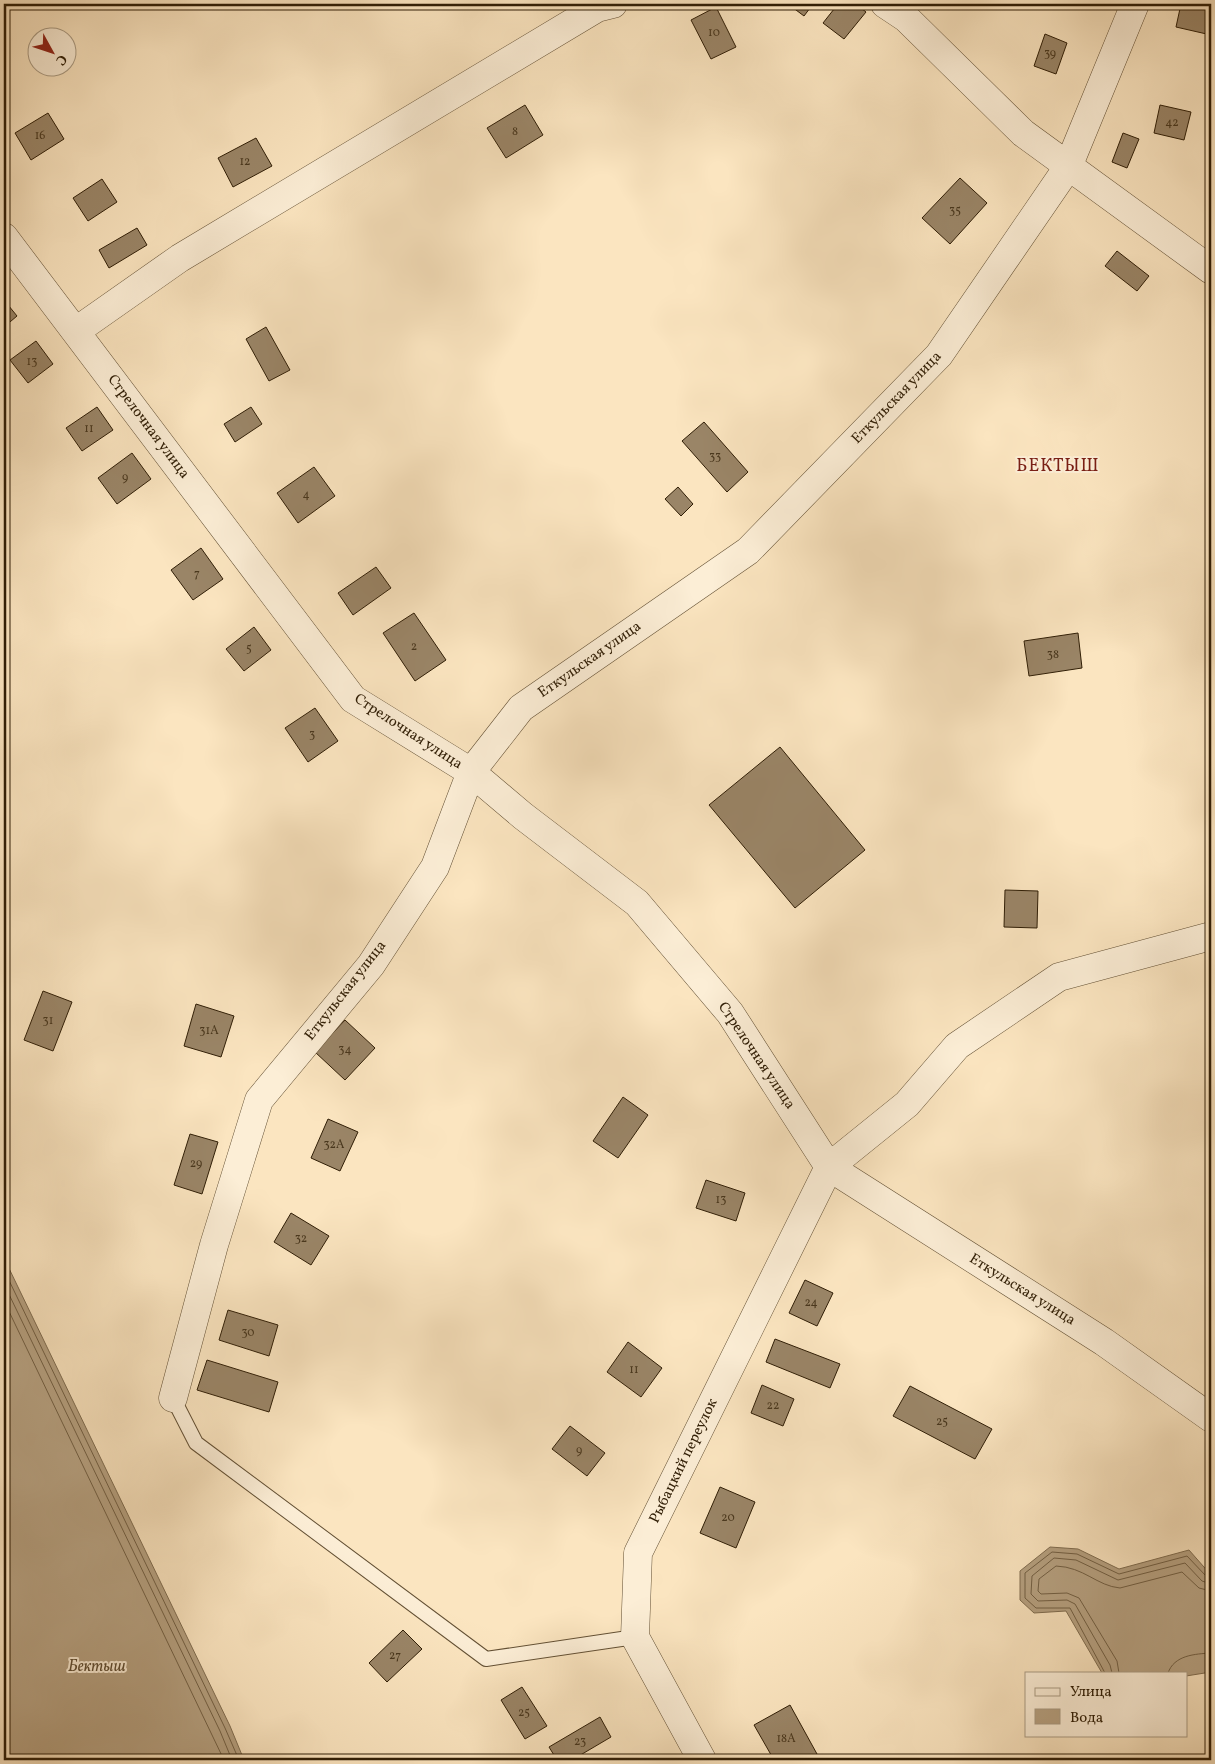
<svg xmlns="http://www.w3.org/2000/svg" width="1215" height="1764" font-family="Vollkorn,serif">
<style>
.water{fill:#b6a181;stroke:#806d50}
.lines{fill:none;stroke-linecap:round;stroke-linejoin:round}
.shore{stroke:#736044;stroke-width:1}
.building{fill:#9a8567;stroke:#301e06}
.lane-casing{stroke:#635034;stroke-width:16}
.street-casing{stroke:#635034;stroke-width:29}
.lane{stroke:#fceed6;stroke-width:14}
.street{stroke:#fceed6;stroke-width:28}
.labels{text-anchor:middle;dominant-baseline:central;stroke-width:4;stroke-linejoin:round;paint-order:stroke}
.number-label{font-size:12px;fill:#4a381e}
.street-label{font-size:15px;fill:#301e06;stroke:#fceed6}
.water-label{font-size:16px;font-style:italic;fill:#5f4c31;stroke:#fceed6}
.quarter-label{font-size:18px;letter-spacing:1px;fill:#7a1f14;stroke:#fceed6}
</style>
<rect width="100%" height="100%" fill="#fbe5c0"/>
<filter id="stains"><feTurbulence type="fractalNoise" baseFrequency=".004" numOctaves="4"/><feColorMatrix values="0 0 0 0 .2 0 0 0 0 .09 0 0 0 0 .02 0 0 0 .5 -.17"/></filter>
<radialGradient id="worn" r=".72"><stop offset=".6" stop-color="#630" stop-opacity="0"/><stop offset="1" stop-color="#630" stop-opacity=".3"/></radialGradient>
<path class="water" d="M4 1258 230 1726 244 1760H4Z
M1050 1547 1078 1549 1119 1569 1189 1550 1211 1575V1672L1186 1676V1673H1102L1066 1611 1034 1613 1020 1600V1571Z"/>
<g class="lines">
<path class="shore" d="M4 1270 225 1728 239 1760
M4 1284 220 1731 232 1760
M4 1301 224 1760
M1105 1673 1070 1608H1036L1025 1598V1573L1052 1552 1077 1554 1119 1574 1187 1556 1206 1576 1211 1577
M1112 1673 1110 1665 1075 1604 1067 1600 1038 1601 1031 1594 1032 1576 1054 1558 1076 1560 1118 1580 1185 1563 1202 1581 1211 1584
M1119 1673 1117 1661 1079 1598 1067 1593 1041 1594 1038 1591 1039 1579 1056 1566C1084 1567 1097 1586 1120 1588L1182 1572 1199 1588 1211 1591
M1168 1673C1174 1655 1195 1654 1211 1653"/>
</g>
<path class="building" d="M788 4H813L804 16Z
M838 4H856L866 12 844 39 823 23Z
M1181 4H1211V35L1176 27Z
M716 7 736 47 711 59 691 20Z
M1045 34 1067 43 1056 74 1034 66Z
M525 105 543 135 506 158 487 128Z
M1160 105 1191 112 1184 140 1154 133Z
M48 113 64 139 31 160 15 133Z
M1123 133 1139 139 1127 168 1112 162Z
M256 138 272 166 233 187 218 158Z
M960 178 987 203 950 244 922 218Z
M102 179 117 202 88 221 73 198Z
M137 228 147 245 109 268 99 250Z
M1117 251 1149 276 1137 291 1105 266Z
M4 300 17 316 4 327Z
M266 327 290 370 269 381 246 339Z
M36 341 53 364 28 383 10 360Z
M97 407 113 430 82 451 66 428Z
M251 407 262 424 235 442 224 424Z
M704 422 748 472 727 492 682 441Z
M132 453 151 479 117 504 98 478Z
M314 467 335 496 298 523 277 493Z
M678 487 693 504 681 516 665 499Z
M201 548 223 579 193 600 171 570Z
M376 567 391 588 353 615 338 593Z
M414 613 446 660 415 681 383 633Z
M254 627 271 650 244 671 226 649Z
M1078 633 1082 668 1029 676 1024 641Z
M315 708 338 741 308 762 285 728Z
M780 747 865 850 795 908 709 805Z
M1005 890 1038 891 1037 928 1004 927Z
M43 991 72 1002 53 1051 24 1040Z
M196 1004 234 1016 221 1057 184 1046Z
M345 1020 375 1048 345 1080 315 1052Z
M623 1097 648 1115 618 1158 593 1141Z
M328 1119 358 1132 340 1171 311 1158Z
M190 1134 218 1142 202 1194 174 1185Z
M706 1180 745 1193 736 1221 696 1208Z
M291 1213 329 1236 311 1265 274 1242Z
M805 1280 833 1293 817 1326 789 1313Z
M228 1310 278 1325 269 1356 219 1340Z
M775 1339 840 1364 830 1388 766 1362Z
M628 1342 662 1368 641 1397 607 1372Z
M207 1360 278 1382 269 1412 197 1390Z
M762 1385 794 1399 783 1426 751 1413Z
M910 1386 992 1429 975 1459 893 1416Z
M570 1426 605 1453 587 1476 552 1449Z
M720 1487 755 1502 736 1548 700 1533Z
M403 1630 422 1649 387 1682 369 1663Z
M522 1687 547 1726 525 1739 501 1700Z
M790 1705 817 1754 806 1760H774L754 1725Z
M600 1717 611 1737 572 1760H557L549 1747Z"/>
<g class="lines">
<g class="lane-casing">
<path id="lane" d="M173 1398 196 1443 486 1659 635 1637"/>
</g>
<g class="street-casing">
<path id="street" d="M885 4 906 18 1023 133 1211 270
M4 237 353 699 471 772 523 816 637 903 730 1013 829 1167 1104 1342 1211 1418
M76 331 180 258 597 8 613 4
M173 1398 214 1245 259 1100 371 965 435 867 471 772 521 708 748 551 939 355 1068 167 1135 4
M702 1760 635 1637 638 1553 829 1167 907 1104 957 1046 1059 977 1211 936"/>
</g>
<use href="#lane" class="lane"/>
<use href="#street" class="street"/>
</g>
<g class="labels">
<g class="number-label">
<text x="714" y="33">10</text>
<text x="1050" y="54">39</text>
<text x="1172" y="123">42</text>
<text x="515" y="132">8</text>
<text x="40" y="136">16</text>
<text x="245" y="162">12</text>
<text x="955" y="211">35</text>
<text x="32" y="362">13</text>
<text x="89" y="429">11</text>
<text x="715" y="457">33</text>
<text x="125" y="478">9</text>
<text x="306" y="495">4</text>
<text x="197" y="574">7</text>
<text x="414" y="647">2</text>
<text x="249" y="649">5</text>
<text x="1053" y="655">38</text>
<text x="312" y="735">3</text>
<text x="48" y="1021">31</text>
<text x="209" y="1031">31А</text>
<text x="345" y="1050">34</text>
<text x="334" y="1145">32А</text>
<text x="196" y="1164">29</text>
<text x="721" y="1200">13</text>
<text x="301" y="1239">32</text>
<text x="811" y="1303">24</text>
<text x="248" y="1333">30</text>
<text x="634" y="1370">11</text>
<text x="773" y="1406">22</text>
<text x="942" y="1422">25</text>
<text x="579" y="1451">9</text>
<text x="728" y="1518">20</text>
<text x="395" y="1656">27</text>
<text x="524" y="1713">25</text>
<text x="786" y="1739">18А</text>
<text x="580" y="1742">23</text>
</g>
<g class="street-label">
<text transform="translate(897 398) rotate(-46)">Еткульская улица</text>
<text transform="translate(148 427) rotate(53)">Стрелочная улица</text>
<text transform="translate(590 660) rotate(-35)">Еткульская улица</text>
<text transform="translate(408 732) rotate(33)">Стрелочная улица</text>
<text transform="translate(346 991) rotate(-52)">Еткульская улица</text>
<text transform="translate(756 1056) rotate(56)">Стрелочная улица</text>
<text transform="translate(1022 1290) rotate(32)">Еткульская улица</text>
<text transform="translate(684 1461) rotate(-64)">Рыбацкий переулок</text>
</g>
<g class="water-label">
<text x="97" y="1667">Бектыш</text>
</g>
<g class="quarter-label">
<text x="1058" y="466">БЕКТЫШ</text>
</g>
</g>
<rect width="1215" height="1764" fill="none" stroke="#fbe5c0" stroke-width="20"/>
<rect x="5" y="5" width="1205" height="1754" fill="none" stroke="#301e06" stroke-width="2.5"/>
<rect x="10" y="10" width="1195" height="1744" fill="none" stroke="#301e06"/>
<rect x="1025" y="1672" width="162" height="65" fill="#fceed6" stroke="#aa9b83"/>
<rect x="1035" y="1688" width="25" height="8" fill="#fceed6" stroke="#aa9b83"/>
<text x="1070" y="1696" font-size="15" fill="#301e06">Улица</text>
<rect x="1035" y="1709" width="25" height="15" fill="#b6a181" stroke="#aa9b83"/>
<text x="1070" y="1722" font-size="15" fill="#301e06">Вода</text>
<g transform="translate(52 52) rotate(130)"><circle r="24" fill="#fceed6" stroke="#aa9b83"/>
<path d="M0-4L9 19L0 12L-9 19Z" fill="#8f2418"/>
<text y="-8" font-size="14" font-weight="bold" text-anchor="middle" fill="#301e06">С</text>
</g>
<rect width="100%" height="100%" filter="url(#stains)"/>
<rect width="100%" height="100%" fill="url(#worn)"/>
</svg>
